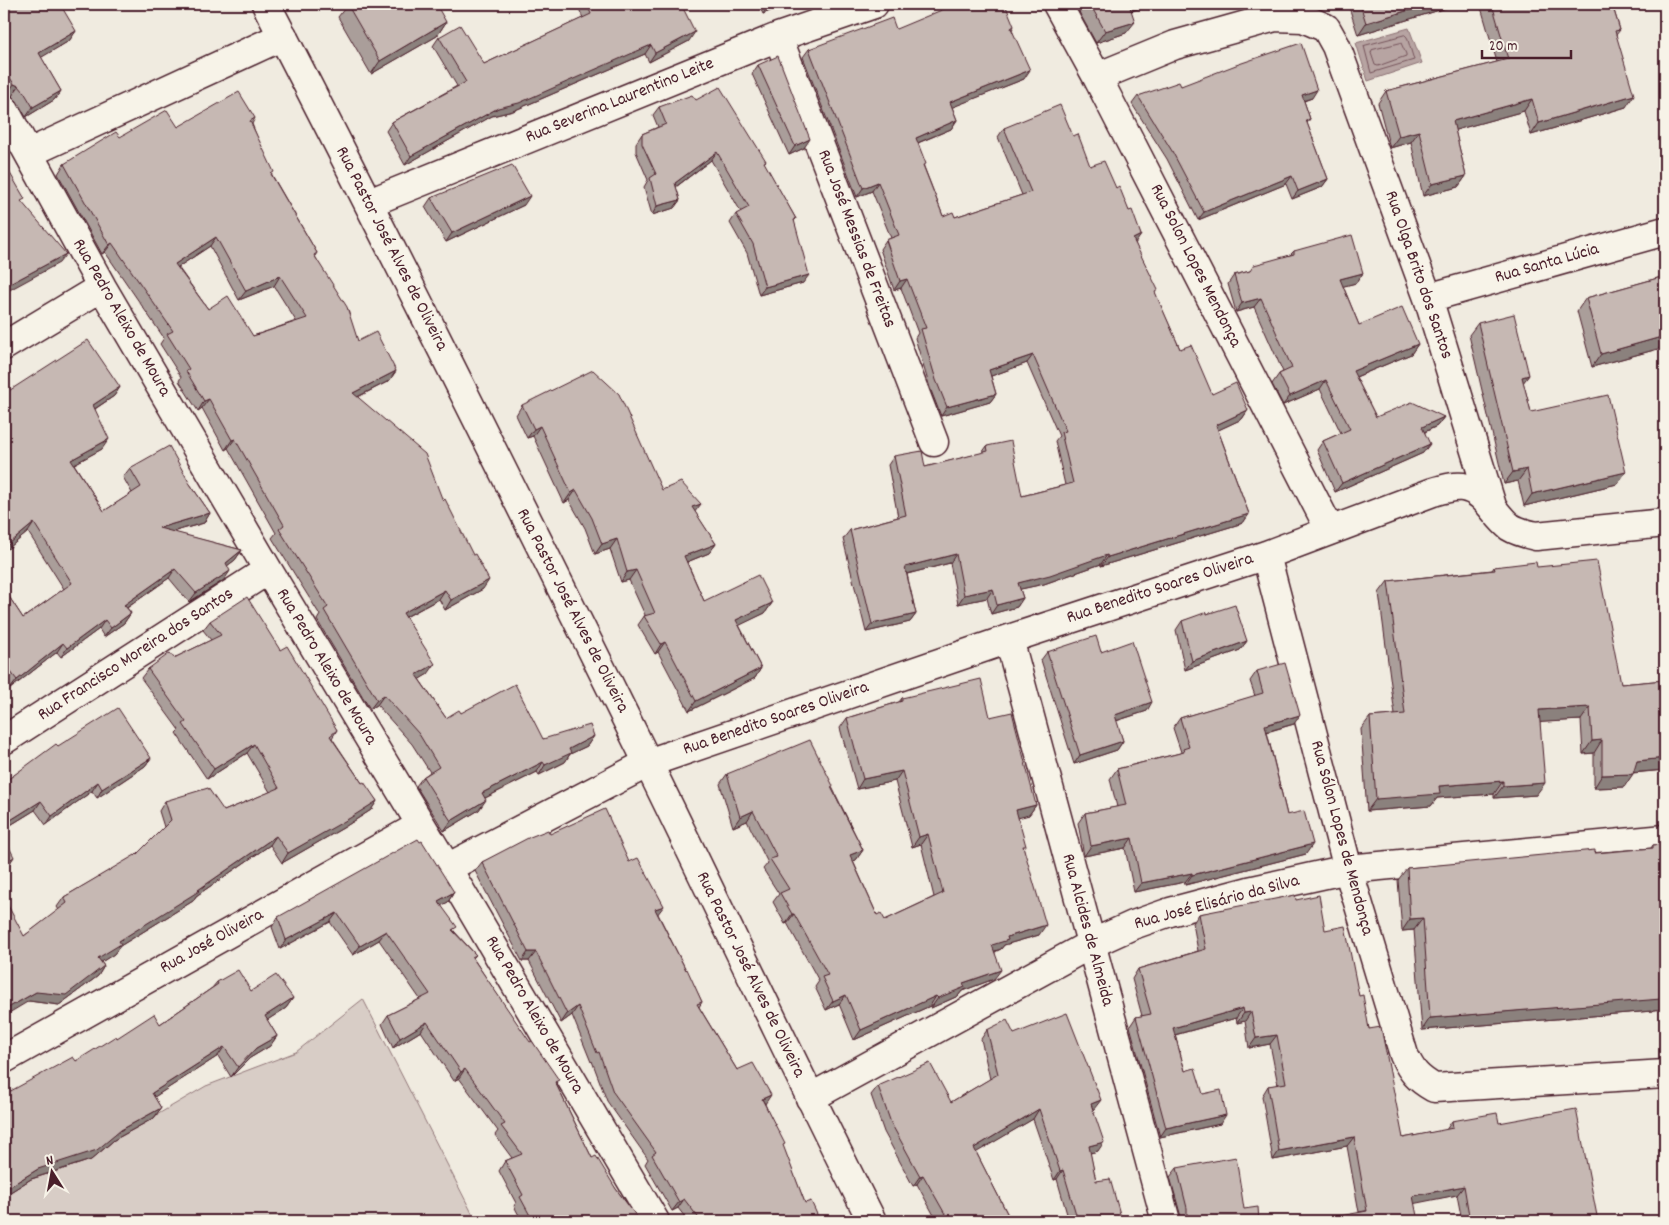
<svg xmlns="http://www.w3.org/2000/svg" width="1669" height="1225" font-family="Dekko,sans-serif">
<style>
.green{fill:#d8cdc6;stroke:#917678}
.water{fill:#b7a4a2;stroke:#8b6f72}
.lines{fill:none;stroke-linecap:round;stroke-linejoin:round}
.shore{stroke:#76545b;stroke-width:1}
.minor-casing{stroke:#4a1f2b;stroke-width:31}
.major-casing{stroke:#4a1f2b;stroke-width:31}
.minor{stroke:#f7f3e8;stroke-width:28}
.major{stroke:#f7f3e8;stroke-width:28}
.wall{fill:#aa9e9a;stroke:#4a1f2b;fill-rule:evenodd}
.shaded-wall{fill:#8b817d;stroke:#4a1f2b}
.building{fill:#c6b8b3;stroke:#4a1f2b;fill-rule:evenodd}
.labels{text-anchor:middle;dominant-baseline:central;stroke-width:4;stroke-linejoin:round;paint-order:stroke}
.street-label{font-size:18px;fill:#4a1f2b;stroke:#f7f3e8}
</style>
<rect width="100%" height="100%" fill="#f0ebe0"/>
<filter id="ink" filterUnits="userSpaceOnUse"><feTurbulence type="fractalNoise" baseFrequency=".02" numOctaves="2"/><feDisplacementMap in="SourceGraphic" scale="10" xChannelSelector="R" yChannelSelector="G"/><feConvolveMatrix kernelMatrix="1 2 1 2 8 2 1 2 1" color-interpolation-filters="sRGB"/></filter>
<g filter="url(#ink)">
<path class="green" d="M363 999 476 1221H4V1195L31 1179 82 1163 99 1153 114 1140 206 1086 296 1052Z"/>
<path class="water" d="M1409 28 1422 63 1368 81 1356 43Z"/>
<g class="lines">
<path class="shore" d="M1405 35 1407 37 1414 60 1371 73 1364 46Z
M1401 43 1406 54V56L1378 66 1375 65 1371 53 1372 50Z"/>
<g class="minor-casing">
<path id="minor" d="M1057 4 1097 77 1330 530
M778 37 934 442
M1097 77 1175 45 1275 17 1303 18 1326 28 1336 46 1428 298 1492 506
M4 109 102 287 268 570 447 868 655 1221
M29 153 283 36
M369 203 778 37 874 4
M1428 298 1665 231
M4 346 102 287
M1266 555 1348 869 1404 1055C1412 1072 1417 1078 1434 1088L1665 1074
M1009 639 1166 1221
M4 740 268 570
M447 868 648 763 1009 639 1266 555 1433 492C1443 489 1453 486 1463 487 1486 491 1494 515 1510 527 1518 532 1527 534 1536 536L1665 523
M4 1059 421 825
M810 1098 1091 944 1133 925 1170 912 1249 891 1348 869 1665 839"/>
</g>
<g class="major-casing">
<path id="major" d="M266 4C396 255 522 508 647 761 722 914 795 1069 872 1221"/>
</g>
<use href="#minor" class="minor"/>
<use href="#major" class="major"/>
</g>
<path class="wall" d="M4 4 76 31 69 41 41 57 61 91 54 100 26 117 17 101 12 96 7 94 4 89Z
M348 4 446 22 437 36 371 74 338 17Z
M577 4H630L632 8 689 41 649 62 645 54 513 111 492 116 405 165 386 131 392 122 457 86 433 46 439 37 484 64 583 18Z
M758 4H786L763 14Z
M1077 4H1152L1131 11 1126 33 1096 43 1080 14Z
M1348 4H1459L1358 35Z
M1480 4H1612L1620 30 1616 35 1626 107 1531 135 1524 111 1455 130 1466 176 1458 187 1423 196 1411 142 1390 148 1378 103 1386 91 1497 62Z
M1014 26 1012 30 1024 79 952 107 957 120 951 129 918 143 924 167 943 216 955 217 1022 195 998 137 1004 128 1073 136 1090 166 1116 188 1129 211 1141 235 1135 243 1155 293 1180 349 1212 394 1248 410 1242 419 1218 430 1249 514 1243 523 1101 566V564L1044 584 1020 589 1023 598 1017 607 991 614 987 598 958 604 950 563 907 574 916 614 910 622 866 632 843 539 850 530 898 517 888 465 894 456 925 467 982 453 987 446 1022 496 1065 485 1055 441 1059 436 1027 363 991 376 996 394 990 402 941 416 930 388 915 338 918 333 901 288 894 290 880 249 886 240 891 238 872 191 857 197 803 57 809 49Z
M758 65 804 148 789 155 752 74Z
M1181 86 1312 98 1304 101 1310 119 1307 123 1328 179 1322 187 1292 199 1286 184 1198 220 1167 159 1132 104 1138 96Z
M696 100 766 161 764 163 796 219 794 221 803 283 759 295 747 253 730 223 736 214 741 212 711 160 676 187 680 200 674 208 652 215 644 187 648 180 636 152V143L642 134 658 127 653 115 659 107Z
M255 118 252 124 272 175 317 253 315 256 358 341 396 371 389 381 358 397 443 501 483 589 445 610 439 599 406 617 428 674 419 679 446 718 461 713 543 739 594 736 587 746 570 754 565 762 539 775 537 772 485 798 479 810 444 831 416 786 423 777 430 772 412 744 377 705 370 709 317 620 320 615 272 538 276 533 228 448 225 450 202 408 198 411 179 381 181 377 160 344 164 338 105 252 102 254 58 174 64 164 178 127ZM210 246 239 300 274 286 296 321 253 336 208 309 178 267Z
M431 198 524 205 446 242 425 207Z
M1294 251 1363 273 1356 283 1343 286 1359 325 1418 344 1411 354 1356 377 1376 417H1444L1437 426 1425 432 1423 453 1335 492 1317 450 1323 441 1341 433 1320 389 1283 405 1272 384 1279 374 1283 372 1254 307 1236 312 1228 284 1234 275 1250 271 1290 255Z
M1665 276V347L1592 367 1577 311 1586 298Z
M1478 323 1529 375 1523 382 1531 412 1617 484 1524 506 1518 481 1504 484 1469 335Z
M120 387 114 396 95 409 102 449 74 464 104 511 132 493 123 477 130 468 190 484 210 513 204 523 172 532 242 550 235 560 227 566 224 580 189 602 169 578 127 608 131 613 124 623 104 637 99 629 61 657 57 652 10 689 4 681V589L23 618 64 589 28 532 4 552V394Z
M1665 389V406L1662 393Z
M522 405 662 490 695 512 716 544 709 553 687 562 704 601 772 603 765 613 739 625 761 668 755 678 689 711 658 652 655 654 638 625 645 615 629 580 621 582 610 549 595 554 585 528 569 500 564 503 533 436 527 438 516 415Z
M1494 567H1537L1621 684 1665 680V770L1633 773 1624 787 1594 788V753L1583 754 1581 720 1540 722 1536 795 1494 798V794L1437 798 1431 806 1367 811 1361 729 1370 717 1395 715 1379 593 1388 581 1492 570Z
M1207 614 1247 641 1240 650 1185 670 1176 630 1182 621Z
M210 621 280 650 337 730 332 738 362 783 377 801 371 810 343 828 282 863 270 845 196 896 193 901 120 946 114 954 101 962 104 966 98 976 59 1005 29 1001 24 936 59 910 57 907 64 897 135 856 164 827 159 811 165 801 224 811 270 792 247 753 207 779 176 733 179 730 141 678 148 669 174 658 211 640 203 630Z
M1047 652H1101L1147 711 1116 721 1123 741 1117 750 1074 764 1041 660Z
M1257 671 1294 724 1267 732 1287 815 1306 854 1185 885V882L1134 892 1125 848 1084 856 1078 823 1085 813 1117 807 1110 779 1117 769 1180 753 1181 752 1173 728 1180 718 1255 696 1250 681Z
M902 698 990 717 1036 805 1029 815 1018 817 1039 935 1004 945 1001 949 995 952 994 979 962 991 958 996 931 1008 930 1006 854 1040 839 1004 826 1010 815 987 819 981 787 923 785 924 773 902 779 894 763 869 768 863 747 821 733 827 720 784 727 774 832 787 863 850 856 860 853 861 877 915 885 920 934 897 921 844 912 847 895 781 857 789 840 728 847 718 899 702Z
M58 746 151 758 145 766 97 798 92 791 46 825 35 810 4 829V782Z
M550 834 629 862 658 914 702 1002 699 1007 737 1070 765 1104 783 1147 805 1203 820 1221H688L678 1208 672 1211 645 1164 648 1159 607 1101 592 1061 591 1062 572 1015 561 1023 529 961H522L475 871 482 862Z
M1665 844V1009L1653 1010 1652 1011 1422 1030 1414 930 1402 931 1398 880 1407 868 1651 848 1653 845Z
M454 892 448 902 441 905 454 931 476 955 473 958 556 1084 592 1158 616 1189 640 1221H522L514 1206 516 1203 499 1171 505 1161 512 1158 495 1135 498 1131 459 1078 454 1081 421 1031 393 1048 382 1024 388 1015 420 999 379 940 353 955 330 922 280 949 272 927 278 917Z
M1296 900 1325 930 1359 996 1403 1138 1446 1130 1452 1121 1499 1123 1598 1221H1462L1457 1195 1359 1212 1347 1146 1273 1160 1262 1096 1268 1086 1278 1085 1270 1044 1249 1048 1245 1021 1237 1023 1236 1018 1175 1035 1185 1071 1203 1094 1220 1124 1160 1137 1130 1026 1136 1017 1142 1016 1132 979 1138 969 1198 951 1193 923 1199 914Z
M217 982 251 991 293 998 286 1008 267 1020 277 1036 270 1046 250 1058 231 1077 218 1056 154 1097 161 1108 154 1118 114 1140 91 1160 31 1179 4 1196V1096L76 1061 117 1038 160 1024 212 988Z
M987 1030 1014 1034 1094 1109 1093 1110 1098 1151 1090 1153 1096 1181 1122 1221H1069L1057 1179 1054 1180 1033 1119 976 1152 1011 1221H937L917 1184 913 1186 884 1132 871 1095 878 1086 951 1102 990 1079 981 1039Z
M1177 1168 1244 1209 1259 1221H1181V1217L1170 1177Z"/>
<path class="shaded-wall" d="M772 4H786L763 14 769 5Z
M1128 4H1152L1120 15Z
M1429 4H1459L1358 35 1366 23Z
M446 22 437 36 371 74 380 61Z
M1135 22 1126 33 1096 43 1105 31Z
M76 31 69 41 32 63 39 53Z
M695 32 689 41 649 62 655 53Z
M651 45 645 54 513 111 492 116 405 165 411 156 498 108Z
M1030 70 1024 79 943 111 950 102Z
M14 84 19 86 12 96 7 94Z
M1317 90 1312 98 1296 103 1302 95Z
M61 91 54 100 26 117 33 107Z
M1634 95 1626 107 1531 135 1539 123Z
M1532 99 1524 111 1445 133 1453 121Z
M957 120 951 129 910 146 916 138Z
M1419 131 1411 142 1390 148 1399 136Z
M810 139 804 148 789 155 795 146Z
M717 152 711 160 669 192 675 183Z
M1292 176 1286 184 1198 220 1204 212Z
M1466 176 1458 187 1423 196 1432 184Z
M1328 179 1322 187 1292 199 1298 191Z
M878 182 872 191 857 197 863 188Z
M530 196 524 205 446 242 452 233Z
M680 200 674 208 652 215 657 206Z
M1141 235 1135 244 1133 239Z
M216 237 210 246 169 273 175 264Z
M112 243 105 252 102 254 109 245Z
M66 254 59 263 4 293V287Z
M1363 273 1356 283 1333 289 1340 279Z
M809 275 803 283 759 295 765 287Z
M280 276 274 286 239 300 246 291Z
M907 279 901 288 894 290 900 281Z
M1261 298 1254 307 1236 312 1242 303Z
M1665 336V347L1592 367 1601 354Z
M1418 344 1411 354 1346 381 1353 371Z
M1033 355 1027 363 983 379 989 370Z
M396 371 389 381 347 402 353 393Z
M1529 375 1520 387 1522 377Z
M1326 380 1320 389 1283 405 1290 396Z
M120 387 114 396 87 414 93 405Z
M996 394 990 402 941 416 947 407Z
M209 399 202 408 198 411 204 401Z
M1248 410 1242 419 1210 434 1216 425Z
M1444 417 1437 426 1415 436 1422 427Z
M540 426 533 436 527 438 534 429Z
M109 439 102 449 65 469 71 460Z
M235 439 228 448 225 450 232 440Z
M1430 444 1423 453 1335 492 1342 483Z
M1527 469 1518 481 1504 484 1513 472Z
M1626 472 1617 484 1524 506 1532 494Z
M576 490 569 500 564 503 571 493Z
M701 504 694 513 692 507Z
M210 513 204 523 153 537 159 528Z
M1249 514 1243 523 1101 566 1108 557Z
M34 523 28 532 4 552V548Z
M617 539 610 549 595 554 602 544Z
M716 544 709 553 677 566 684 556Z
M242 550 235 560 219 572 226 563Z
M956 554 950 563 899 576 905 567Z
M1107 555 1101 564 1044 584 1012 591 1018 583Z
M175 569 169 578 118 614 124 605Z
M636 570 629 580 621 582 627 572Z
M230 571 224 580 189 602 196 593Z
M489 580 483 589 445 610 451 600Z
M993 589 987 598 958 604 964 595Z
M445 590 439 599 396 622 403 613Z
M1023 598 1017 607 991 614 997 605Z
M772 603 765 613 730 630 736 620Z
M131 613 124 623 104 637 111 628Z
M916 614 910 622 866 632 872 624Z
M105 620 99 629 61 657 67 648Z
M1247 641 1240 650 1185 670 1192 661Z
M665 642 658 652 655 654 661 644Z
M63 643 57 652 10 689 17 680Z
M435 664 428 674 410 685 416 675Z
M761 668 755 678 689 711 696 701Z
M384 695 377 705 370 709 377 700Z
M1152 702 1147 711 1109 723 1115 715Z
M1590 707 1581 720 1530 723 1539 710Z
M1300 715 1294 724 1258 734 1265 725Z
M594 736 587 746 570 754 565 762 539 775 545 765 569 749Z
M1602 740 1594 753 1583 754 1592 741Z
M1123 741 1117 750 1074 764 1080 755Z
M254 744 247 753 207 779 214 769Z
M151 758 145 766 97 798 102 789Z
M1665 758V770L1628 773 1637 761Z
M543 762 537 772 475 803 482 793Z
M902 771 895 781 857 789 863 779Z
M1633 774 1624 787 1594 788 1602 775Z
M1503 781 1494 794 1437 798 1431 806 1367 811 1376 799 1439 786Z
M98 782 92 791 46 825 52 816Z
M1545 783 1536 795 1494 798 1503 786Z
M486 800 479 810 444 831 451 821Z
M41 801 35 810 4 829 9 821Z
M377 801 371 810 343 828 282 863 288 853Z
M1036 805 1029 815 1010 820 1016 810Z
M753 811 747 821 733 827 740 817Z
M928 834 921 844 912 847 919 837Z
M276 836 270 845 196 896 193 901 120 946 114 954 92 968 98 958 119 941 198 890Z
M1132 838 1125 848 1084 856 1091 846Z
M1313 844 1306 854 1185 885 1192 875Z
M863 850 856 860 843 865 850 855Z
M14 857 8 866 4 869V863Z
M1192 873 1185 882 1134 892 1141 883Z
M454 892 448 902 432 911 438 901Z
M664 906 657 915 655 909Z
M337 913 330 922 280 949 286 940Z
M792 914H794L787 923 785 924Z
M1423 918 1414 930 1402 931 1410 919Z
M1046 925 1039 935 1004 945 1001 949 986 954 992 945 1007 937Z
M386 931 379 940 353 955 360 946Z
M528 952H536L529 961H522Z
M104 966 98 976 59 1005 29 1001 4 1016V1010L36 992Z
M1001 970 994 979 962 991 958 996 931 1008 938 998 963 983Z
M846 995 839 1004 826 1010 833 1001Z
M936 996 930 1006 854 1040 861 1030Z
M293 998 286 1008 258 1026 265 1016Z
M1665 998V1009L1653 1010 1652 1011 1422 1030 1430 1018Z
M578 1006 572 1015 561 1023 567 1014Z
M1243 1008 1236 1018 1167 1037 1173 1028Z
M1251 1012 1245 1021 1237 1023 1244 1013Z
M427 1022 421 1031 393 1048 400 1038Z
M1277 1035 1270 1044 1249 1048 1256 1038Z
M277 1036 270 1046 250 1058 231 1077 238 1067 256 1048Z
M224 1047 218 1056 145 1103 152 1093Z
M465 1069 459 1078 454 1081 461 1072Z
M771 1095 765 1104 762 1099Z
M1101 1100 1094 1109 1085 1113 1091 1104Z
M161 1108 154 1118 114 1140 91 1160 31 1179 4 1196V1190L38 1169 121 1130Z
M1039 1109 1033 1119 967 1158 974 1148Z
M1226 1115 1220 1124 1160 1137 1166 1128Z
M1354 1137 1347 1146 1273 1160 1279 1151Z
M1104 1142 1098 1151 1082 1155 1089 1146Z
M1063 1170 1057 1179 1054 1180 1060 1171Z
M923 1175 917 1184 913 1186 920 1176Z
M1464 1186 1457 1195 1407 1205 1413 1196Z
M684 1199 678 1208 672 1211 679 1202Z
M550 1216 546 1221H541Z"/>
<path class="building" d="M4 4H60L76 31 39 53 61 91 33 107 24 92 19 86 14 84 4 68Z
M347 4H418L420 6 423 4H436L446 22 380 61Z
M587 4H630L632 8 641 4H681L695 32 655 53 651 45 519 103 498 108 411 156 392 122 466 82 439 37 460 25 484 64 591 14Z
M956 4H1005L1014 26 1011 28 1030 70 950 102 957 120 916 138 926 164 923 165 943 216 953 212 955 217 1031 192 1004 128 1060 105 1073 136 1078 134 1090 166 1104 161 1116 188 1119 186 1129 211 1132 210 1141 235 1133 239 1158 290 1155 292 1180 349 1191 345 1212 394 1236 383 1248 410 1216 425 1249 514 1108 557 1107 555 1050 575 1018 583 1023 598 997 605 993 589 964 595 956 554 905 567 916 614 872 624 850 530 906 515 894 456 922 451 925 467 988 451 987 446 1011 441 1022 496 1073 483 1061 432 1066 431 1033 355 989 370 996 394 947 407 936 380 921 329 926 328 907 279 900 281 886 240 899 235 878 182 863 188 809 49 892 18 896 29Z
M1090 4H1129L1135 22 1105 31Z
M1360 4H1429L1366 23Z
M1492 4H1612L1620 30 1615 31 1634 95 1539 123 1532 99 1453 121 1466 176 1432 184 1419 131 1399 136 1386 91 1508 59Z
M1301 43 1317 90 1302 95 1310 119 1306 120 1328 179 1298 191 1292 176 1204 212 1172 151 1138 96 1179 82 1181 86 1236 65Z
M778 56 810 139 795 146 758 65Z
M720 87 766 161 764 162 796 219 794 220 809 275 765 287 753 244 736 214 749 207 717 152 675 183 680 200 657 206 650 178 656 174 642 144V134L666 124 659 107 692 95 696 100Z
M239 92 255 118 250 121 274 172 271 174 317 253 314 255 347 307 358 341 376 332 396 371 353 393 425 454 443 501 445 499 473 555 475 554 489 580 451 600 445 590 403 613 435 664 416 675 446 718 459 710 461 713 515 684 543 739 590 725 594 736 569 749 571 753 545 765 543 762 482 793 486 800 451 821 423 777 439 767 419 734 384 695 377 700 324 610 328 607 279 529 284 525 235 439 232 440 209 399 204 401 186 371 189 369 167 334 173 331 112 243 109 245 64 164 116 132 120 137 167 110 178 127ZM216 237 246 291 280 276 307 318 253 336 228 296 208 309 175 264Z
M4 163 25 199 21 201 66 254 4 287Z
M512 165 530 196 452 233 431 198Z
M1352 235 1363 273 1340 279 1359 325 1402 307 1418 344 1353 371 1376 417 1412 402 1444 417 1422 427 1430 444 1342 483 1323 441 1350 429 1326 380 1290 396 1279 374 1292 368 1261 298 1242 303 1234 275 1250 271 1254 265 1294 254V251Z
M1665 276V336L1601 354 1586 298Z
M1514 314 1529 375 1522 377 1531 412 1608 395 1626 472 1532 494 1527 469 1513 472 1478 323Z
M88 340 120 387 93 405 109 439 71 460 104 511 141 487 130 468 169 446 190 484 210 513 159 528 242 550 226 563 230 571 196 593 175 569 124 605 131 613 111 628 105 620 67 648 63 643 17 680 4 663V589L23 618 72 583 34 523 4 548V394Z
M593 370 619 394 662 490 681 482 701 504 692 507 716 544 684 556 704 601 758 575 772 603 736 620 761 668 696 701 665 642 661 644 644 616 655 613 636 570 627 572 617 539 602 544 592 518 576 490 571 493 540 426 534 429 522 405Z
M1597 561 1621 684 1665 680V758L1637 761 1633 774 1602 775V740L1592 741 1590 707 1539 710 1545 783 1503 786V781L1439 786 1440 794 1376 799 1370 717 1405 714 1388 581 1495 570 1494 567 1536 562 1537 567Z
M247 597 280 650 287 646 337 730 330 736 362 783 364 782 377 801 350 818 288 853 276 836 198 890 199 891 119 941 121 944 98 958 104 966 66 995 36 992 4 1010V898L24 936 67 903 64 897 135 855V856L171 820 165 801 208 788 224 811 279 788 254 744 214 769 183 724 186 722 148 669 170 653 174 658 221 635 210 621Z
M1235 605 1247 641 1192 661 1182 621 1207 612V614Z
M1096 636 1101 652 1132 641 1152 702 1115 715 1123 741 1080 755 1047 652Z
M1285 663 1300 715 1265 725 1287 815 1304 811 1313 844 1192 875V873L1141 883 1132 838 1091 846 1085 813 1126 805 1117 769 1184 752 1183 749 1189 747 1180 718 1263 693 1257 671Z
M981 679 990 717 1012 712 1036 805 1016 810 1026 846H1023L1046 925 1007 937 1008 940 992 945 1001 970 963 983 965 987 938 998 936 996 861 1030 846 995 833 1001 822 977 828 975 794 914H792L780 893 789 889 770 859 777 857 753 811 740 817 727 774 810 740 833 786 831 787 863 850 850 855 877 915 881 913 885 920 943 893 928 834 919 837 902 771 863 779 847 718 902 701V698Z
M118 708 151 758 102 789 98 782 52 816 41 801 9 821 4 813V782L14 775 56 744 58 746Z
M605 809 629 862 638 858 664 906 655 909 686 970 687 969 702 1002 697 1004 737 1070 753 1063 771 1095 762 1099 785 1144 783 1145 805 1203 811 1201 820 1221H701L684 1199 679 1202 652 1155 656 1152 613 1092 599 1052 597 1053 578 1006 567 1014 536 952H528L482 862 530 837 548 830 550 834Z
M418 839 420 842 422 841 454 892 438 901 457 927 452 930 476 955 472 957 530 1042 532 1041 559 1080 555 1082 592 1158 596 1156 616 1189 640 1221H552L550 1216 541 1221H533L520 1197 523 1195 505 1161 522 1154 501 1126 505 1124 465 1069 461 1072 427 1022 400 1038 388 1015 430 994 386 931 360 946 337 913 286 940 278 917Z
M1665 844V998H1661V999L1430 1018 1423 918 1410 919 1407 868 1595 850V853L1653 848V845Z
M9 847 14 857 4 863V849Z
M1295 895 1296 900 1319 895 1325 930 1345 926 1359 996 1363 995 1369 1029 1381 1027 1403 1138 1453 1128 1452 1121 1497 1113 1499 1123 1576 1109 1598 1221H1470L1464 1186 1413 1196 1418 1221H1313L1367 1211 1354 1137 1279 1151 1268 1086 1286 1083 1277 1035 1256 1038 1251 1012 1244 1013 1243 1008 1173 1028 1185 1071 1195 1068 1203 1094 1221 1090 1226 1115 1166 1128 1136 1017 1151 1014 1138 969 1206 949 1199 914Z
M238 970 251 991 276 975 293 998 265 1016 277 1036 256 1048 238 1067 224 1047 152 1093 161 1108 121 1130 97 1150 38 1169 4 1190V1096L7 1093 73 1057 76 1061 116 1036 117 1038 154 1014 160 1024 218 984 217 982Z
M1067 1013 1101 1100 1091 1104 1104 1142 1089 1146 1096 1181 1110 1179 1122 1221H1078L1063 1170 1060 1171 1039 1109 974 1148 1011 1221H949L923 1175 920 1176 891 1123 878 1086 930 1063 951 1102 998 1074 987 1030 1007 1020 1014 1034Z
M1236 1157 1244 1209 1258 1207 1259 1221H1183L1187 1216V1208L1177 1168Z"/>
</g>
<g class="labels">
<g class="street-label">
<text transform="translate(620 101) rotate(-22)">Rua Severina Laurentino Leite</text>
<text transform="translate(856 239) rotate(69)">Rua José Messias de Freitas</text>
<text transform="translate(391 249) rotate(63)">Rua Pastor José Alves de Oliveira</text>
<text transform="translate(1547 264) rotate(-16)">Rua Santa Lúcia</text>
<text transform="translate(1195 266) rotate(63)">Rua Solon Lopes Mendonça</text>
<text transform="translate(1418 275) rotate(71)">Rua Olga Brito dos Santos</text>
<text transform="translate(121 318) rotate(60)">Rua Pedro Aleixo de Moura</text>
<text transform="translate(1160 589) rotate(-18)">Rua Benedito Soares Oliveira</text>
<text transform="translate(572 611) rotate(63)">Rua Pastor José Alves de Oliveira</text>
<text transform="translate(136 655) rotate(-33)">Rua Francisco Moreira dos Santos</text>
<text transform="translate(326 667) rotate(59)">Rua Pedro Aleixo de Moura</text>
<text transform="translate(776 719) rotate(-19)">Rua Benedito Soares Oliveira</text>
<text transform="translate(1341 838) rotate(75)">Rua Sólon Lopes de Mendonça</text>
<text transform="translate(1217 903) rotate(-15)">Rua José Elisário da Silva</text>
<text transform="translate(1087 930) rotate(75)">Rua Alcides de Almeida</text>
<text transform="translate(212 942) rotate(-29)">Rua José Oliveira</text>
<text transform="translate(750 975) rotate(64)">Rua Pastor José Alves de Oliveira</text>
<text transform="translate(534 1015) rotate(60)">Rua Pedro Aleixo de Moura</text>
</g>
</g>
<rect width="1669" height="1225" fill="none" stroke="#f7f3e8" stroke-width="20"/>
<rect x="10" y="10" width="1649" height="1205" fill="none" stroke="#4a1f2b" stroke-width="2" filter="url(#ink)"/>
<g transform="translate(52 1172) rotate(349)" stroke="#f7f3e8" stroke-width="4" paint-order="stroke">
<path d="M0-4L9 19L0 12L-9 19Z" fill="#4a1f2b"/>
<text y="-8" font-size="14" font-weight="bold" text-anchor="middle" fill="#4a1f2b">N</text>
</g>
<path d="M1482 50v8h89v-8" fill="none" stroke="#4a1f2b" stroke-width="2.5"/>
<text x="1489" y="50" font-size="15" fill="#4a1f2b" stroke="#f7f3e8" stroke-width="4" paint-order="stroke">20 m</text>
</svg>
